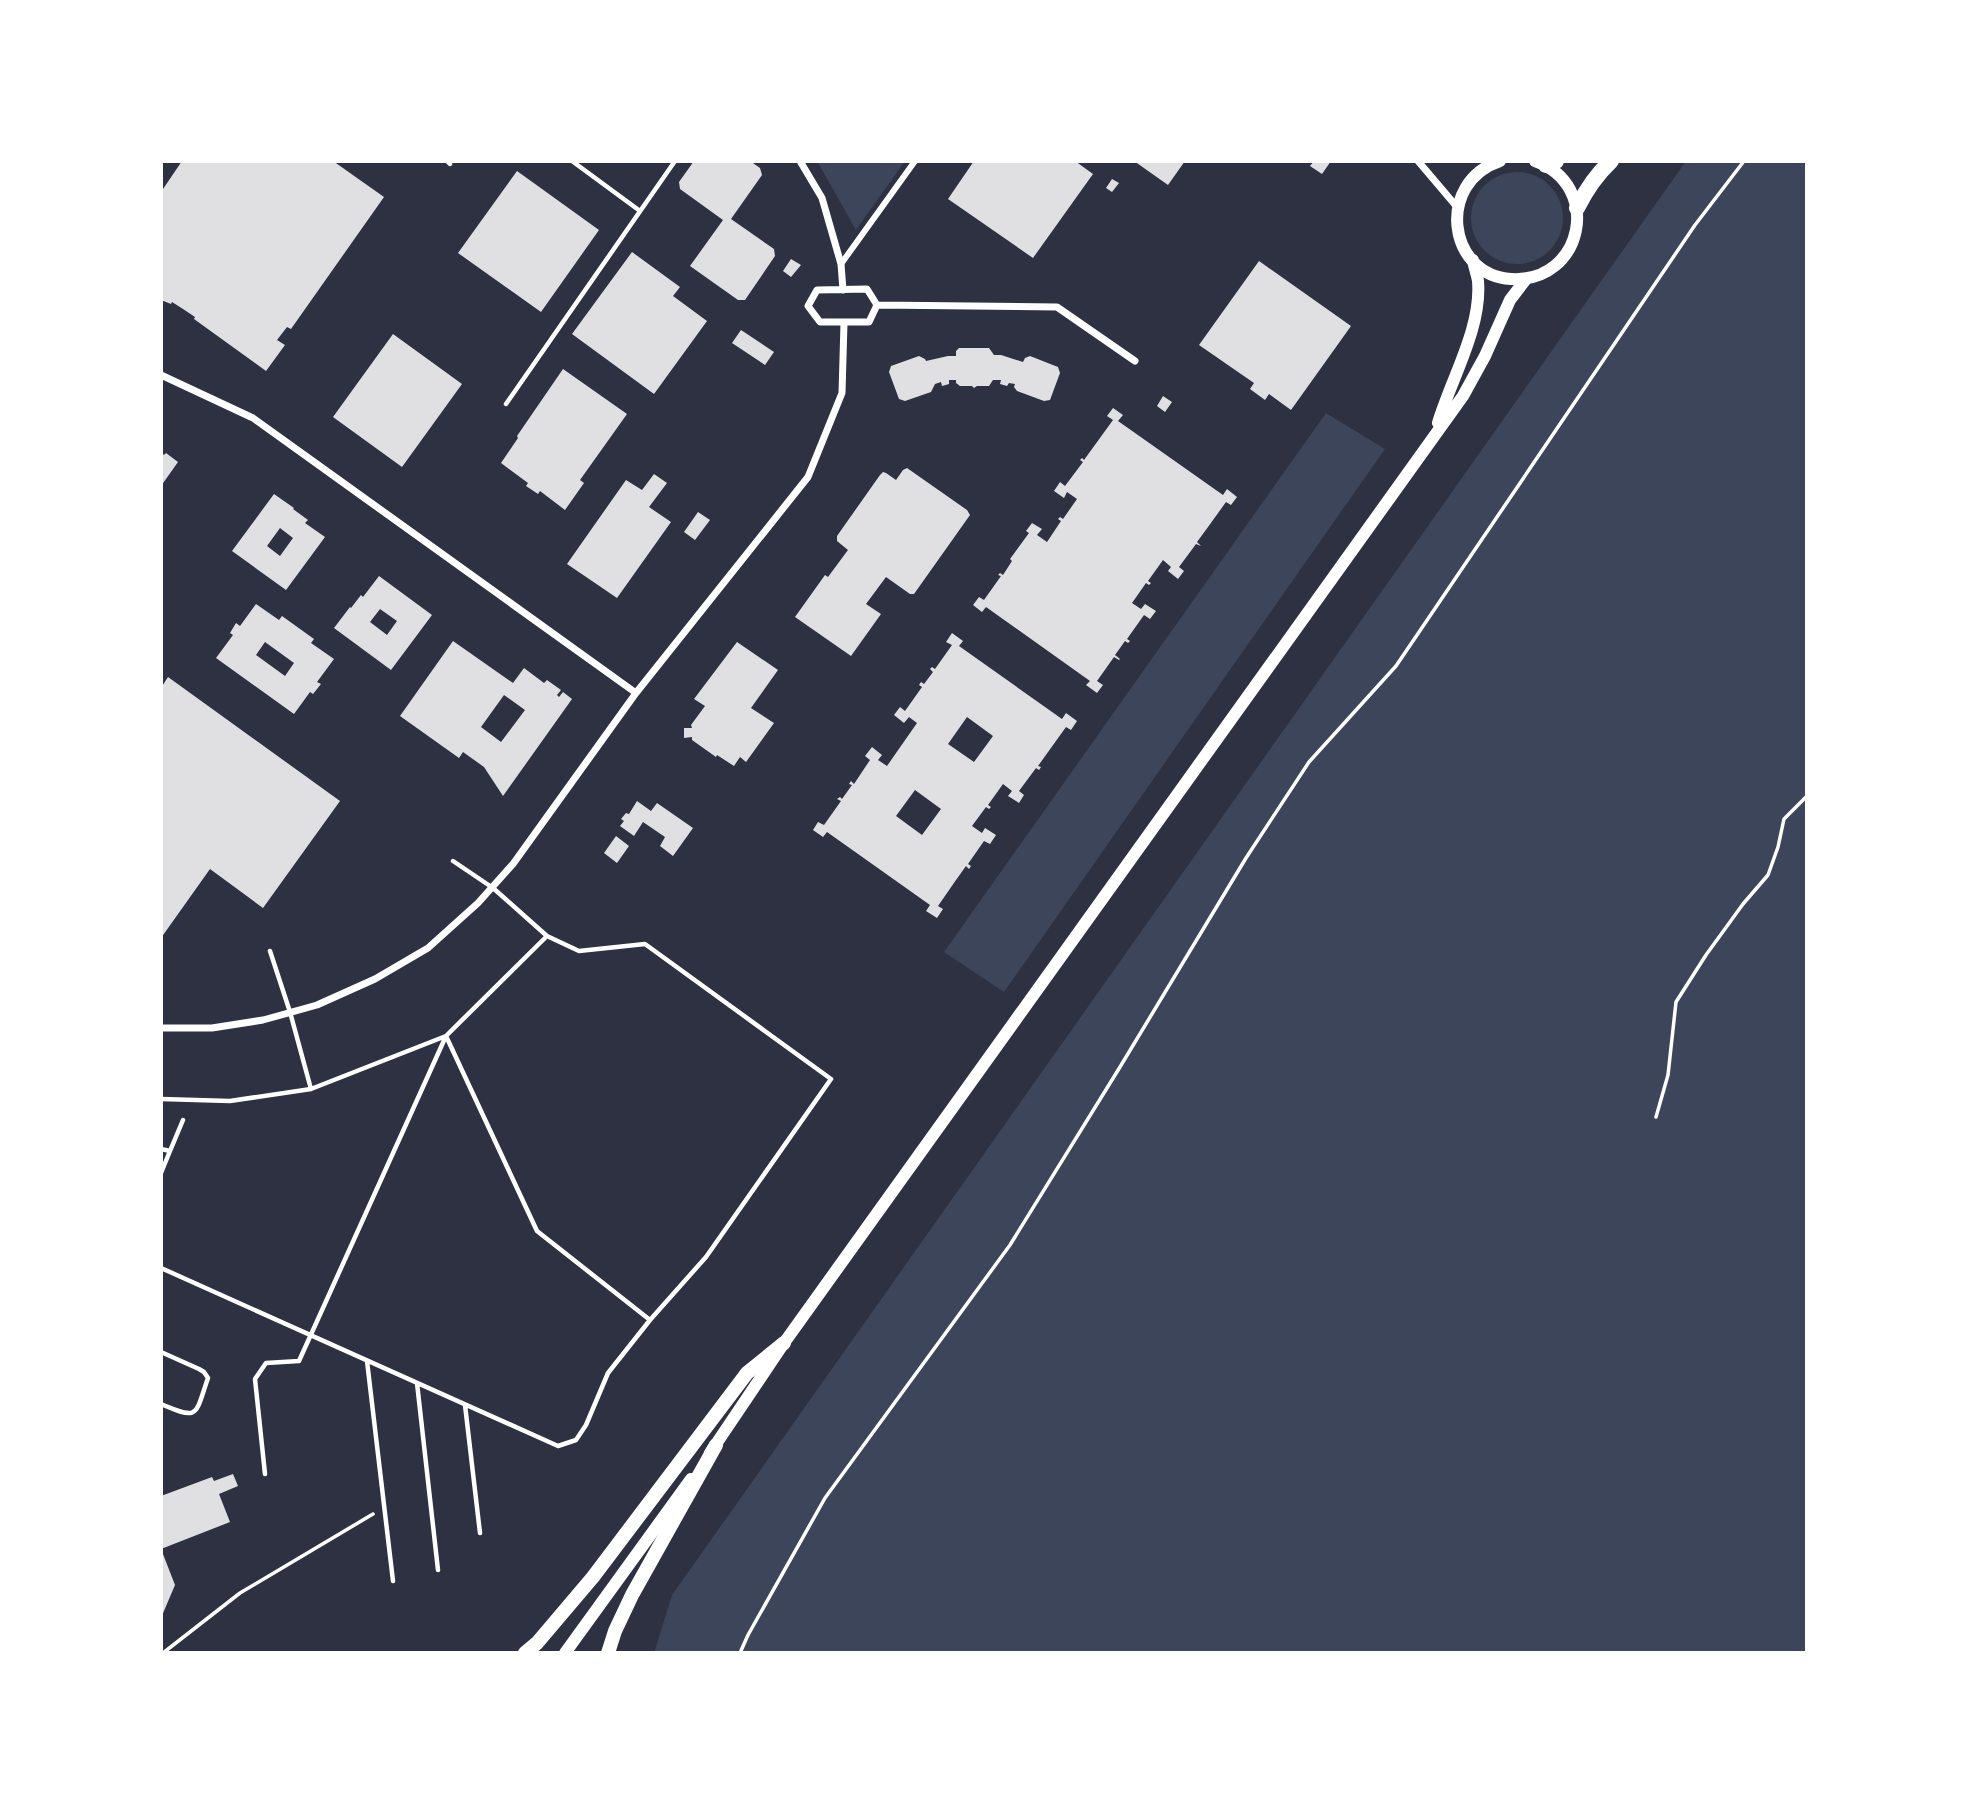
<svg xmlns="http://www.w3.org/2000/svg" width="1968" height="1814" font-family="Merriweather,serif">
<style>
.green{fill:#3c4559}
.building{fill:#e0e0e3;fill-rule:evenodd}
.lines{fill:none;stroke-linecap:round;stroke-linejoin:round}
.path{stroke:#fff;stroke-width:3.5}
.service{stroke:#fff;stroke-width:4.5}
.pedestrian{stroke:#fff;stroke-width:6}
.minor{stroke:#fff;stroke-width:7}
.secondary{stroke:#fff;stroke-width:12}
.primary{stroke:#fff;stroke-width:14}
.trunk{stroke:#fff;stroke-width:16}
</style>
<rect width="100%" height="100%" fill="#2d3142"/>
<path class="green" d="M817 161H905L856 230Z
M1686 161H1807V1653H654L672 1595Z
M1471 218a46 46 0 1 1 92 0a46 46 0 1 1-92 0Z
M1326 413 1385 449 1004 992 944 952Z"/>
<path class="building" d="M182 161H333L384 197 291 329 287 327 277 340 285 345 266 371 194 319 195 317 183 309 172 302 171 304 161 300V192Z
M694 161H750L760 168 762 175 731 219 774 249 775 256 745 300H738L690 266 723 220 680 189 679 182Z
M974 161H1075L1093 174 1033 258 948 199Z
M1134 161H1185L1168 185Z
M1314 161H1331L1322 174 1310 166Z
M517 171 599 230 541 312 458 253Z
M1112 179 1119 183 1112 192 1106 188Z
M632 252 680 287 673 296 707 321 654 394 572 334Z
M791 259 801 265 791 277 783 271Z
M1259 261 1351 326 1291 410 1269 394 1265 400 1250 389 1254 383 1199 345Z
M741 330 774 352 765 365 732 343Z
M393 334 462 384 402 467 333 417Z
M959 348H989L994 355H1001L1023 362 1025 358 1030 356 1058 367 1060 373 1050 400 1044 401 1017 391 1014 387 1015 384 1009 383 1007 386 1000 384 1001 380H993L989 386H977L974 388 972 386H960L956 383V380H949V384L942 386 941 382 935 384 931 392 905 401 899 399 889 372 891 366 919 356 925 359 926 361 948 356H956V351Z
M563 369 627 414 580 480 584 483 565 510 540 491 538 494 526 486 528 483 501 463 518 438 517 436Z
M1163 396 1172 402 1165 412 1157 406Z
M1113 408 1123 415 1118 421 1223 495 1227 489 1237 497 1231 505 1226 502 1208 527 1197 542 1201 546 1196 544 1179 567 1184 571 1178 579 1168 571 1171 567 1163 560 1148 581 1151 583 1149 585 1146 583 1132 603 1141 609 1145 604 1156 611 1150 619 1144 615 1127 639 1130 641 1128 643 1125 641 1115 655 1120 659 1119 660 1114 657 1097 681 1103 685 1097 693 1086 685 1090 681 986 607 982 612 973 605 979 597 984 600 1001 576 998 575 1000 573 1003 575 1012 561 1010 559 1029 533 1026 531 1032 523 1042 529 1037 535 1047 542 1061 521 1058 519 1060 517 1063 519 1077 499 1067 492 1064 498 1054 491 1060 482 1065 486 1083 462 1080 460 1082 458 1084 460 1113 420 1107 416Z
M161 452 164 455 166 453 178 462 161 486Z
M907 468 967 510 970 515 914 594H910L886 577 866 604 881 614 851 656 795 617 825 575 828 577 848 550 837 541V536L880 475 883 472 886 473 896 480 903 470Z
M654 474 667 483 649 507 671 522 617 598 567 564 626 480 642 490Z
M274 494 294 508 293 509 308 520 305 523 325 537 286 590 232 551ZM280 528 293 538 280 556 267 546Z
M698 512 710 520 695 540 684 532Z
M379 576 432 615 391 670 334 628 350 607 351 608 361 595 363 597ZM380 609 397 621 387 635 370 622Z
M256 604 279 620 282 616 314 639 311 643 334 659 317 682 321 684 313 694 310 692 294 714 216 658 233 635 230 633 236 623 240 626ZM265 642 294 663 285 676 256 655Z
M952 633 963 641 959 646 1062 719 1066 713 1077 721 1071 730 1066 727 1038 766 1041 767 1039 770 1036 768 1019 791 1024 795 1019 803 1008 796 1012 791 1003 784 988 805 991 807 989 809 986 807 972 826 982 833 985 828 996 835 990 844 984 841 968 864 971 866 969 869 966 866 956 880 938 906 943 909 937 918 926 911 930 905 827 832 823 837 813 830 818 822 824 825 841 801 837 799 840 797 842 799 852 785 849 784 851 781 854 784 870 760 865 756 872 747 882 755 878 760 887 766 917 723 909 717 904 723 894 715 900 707 905 711 922 687 919 685 921 682 924 684 933 672 930 669 932 667 935 669 952 645 946 642ZM967 717 993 736 974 762 948 744ZM915 790 941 809 922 835 896 816Z
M453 641 513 683 524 668 544 683 547 680 561 690 557 695 559 697 563 692 572 699 503 796 484 767 463 752 459 758 400 716ZM504 695 525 710 501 742 481 727Z
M737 642 778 670 751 708 774 723 746 762 740 757 734 766 717 755 716 757 692 740V737L684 738V728H692L691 725 705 706 694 699Z
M168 677 340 801 263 908 210 869 161 938V688Z
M637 801 651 811 657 803 693 828 673 856 660 846 665 837 643 822 634 836 620 826 624 821 621 819 626 813 629 814Z
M616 836 629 846 617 863 604 853Z
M233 1474 238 1486 219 1494 230 1522 161 1549V1496L212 1477 214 1481Z
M161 1549 175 1585 161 1618Z"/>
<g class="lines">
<path class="path" d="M1656 1117 1668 1075 1676 1002 1706 955 1743 904 1768 875 1778 847 1784 819 1807 796
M163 1653 240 1593 373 1514
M740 1653 748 1635 825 1498 1010 1245 1120 1067 1246 858 1309 762 1396 666 1695 225 1744 161"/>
<path class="service" d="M447 161 450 164
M572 161 640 211
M506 404 675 161
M453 861 493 888 547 936
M270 951 290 1012 311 1089
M446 1036 537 1231 650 1320
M161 1099 230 1101 311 1089 446 1036 547 936 579 951 645 944 831 1079 706 1257 650 1320 608 1373 586 1425 576 1440 558 1446 161 1268
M161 1149 170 1151 161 1173
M170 1151 183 1120
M161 1352 199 1369 204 1372 208 1378C195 1415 200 1421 161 1404
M367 1361 393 1581
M417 1383 438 1570
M465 1405 480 1533
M265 1474 255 1379 266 1363 299 1361 446 1036"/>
<path class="pedestrian" d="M841 264 915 161"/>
<path class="minor" d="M800 161 822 198 841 264 843 290
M1418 161 1457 207
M867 289 877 305 869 322H820L808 306 817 290Z
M877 305 1057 307 1135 361
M161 375 253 418 636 693
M161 1028H212L263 1020 317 1005 375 979 428 948 478 903 513 864 636 693 808 477 842 393 844 323"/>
<path class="secondary" d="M1500 161C1436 182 1447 275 1511 279 1584 283 1603 185 1535 161
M1438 423C1451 379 1482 328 1478 281 1477 274 1474 267 1473 260
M710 1453 784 1343 1463 396 1485 356 1510 300 1526 279
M565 1653 691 1479"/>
<path class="primary" d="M525 1653 537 1643 593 1577 747 1373 784 1343
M608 1653 615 1631 632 1595 716 1445"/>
<path class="trunk" d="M1546 165 1556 161
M1577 208C1586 190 1596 175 1611 161"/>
</g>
<rect width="1968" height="1814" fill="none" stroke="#ffffff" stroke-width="326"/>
</svg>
